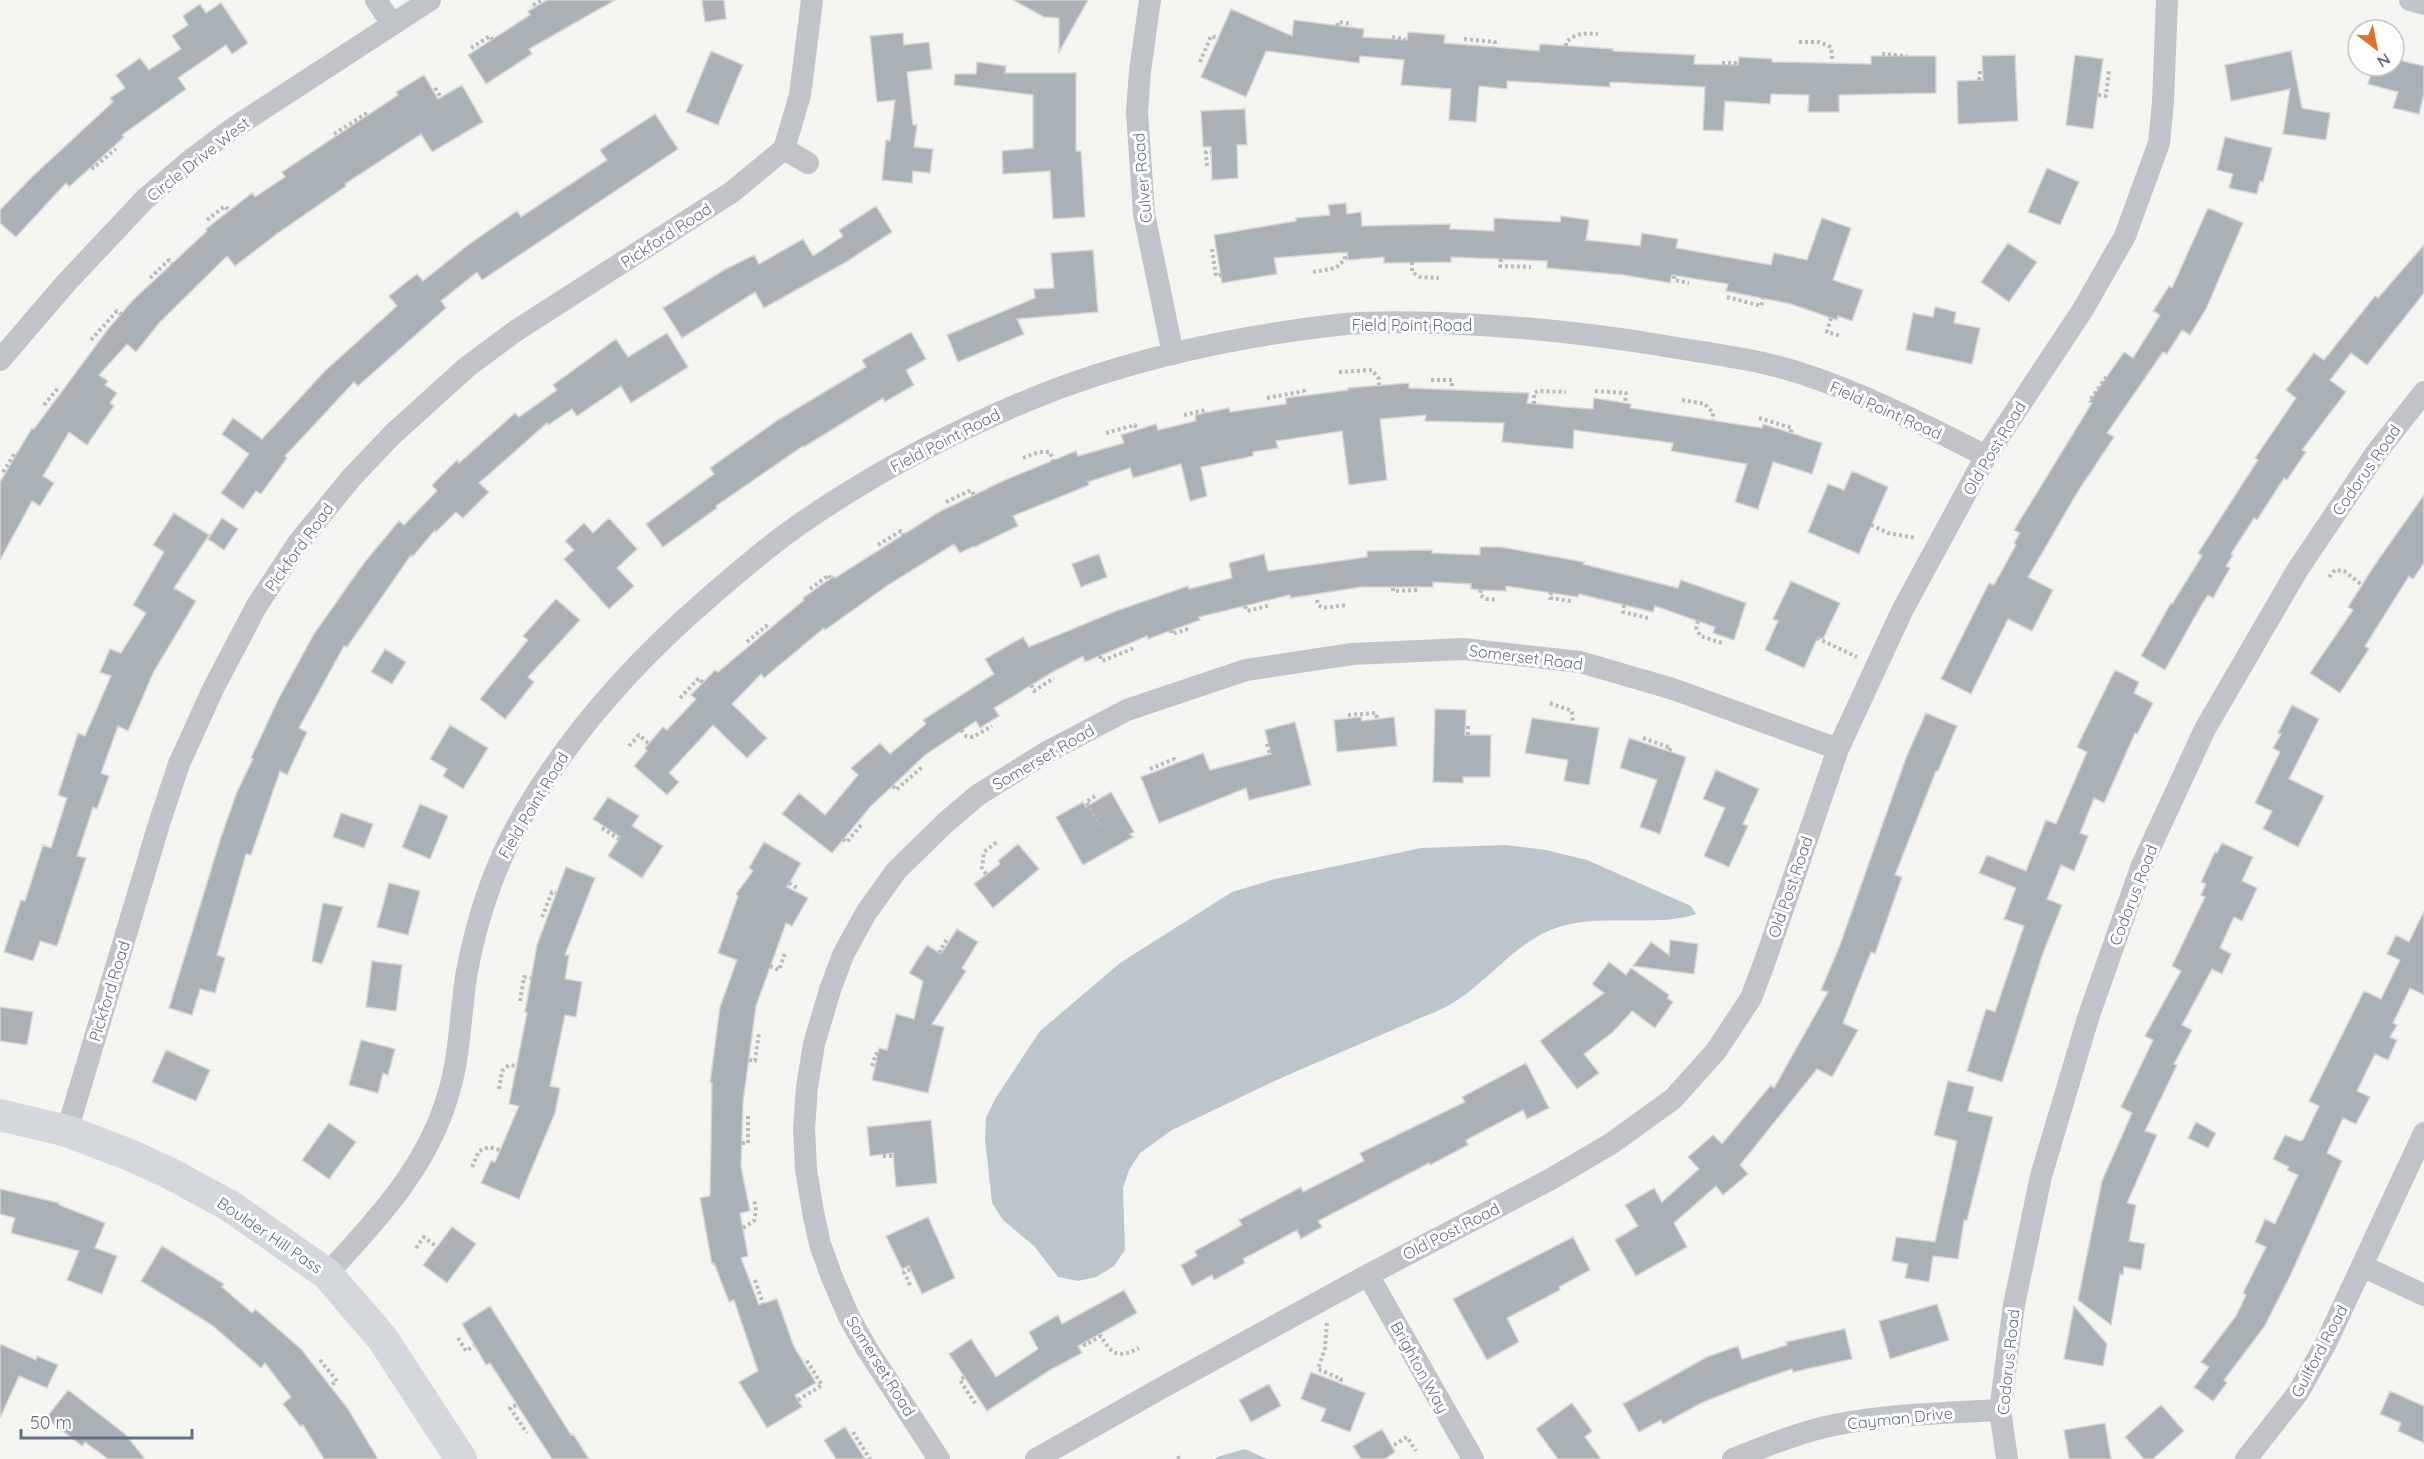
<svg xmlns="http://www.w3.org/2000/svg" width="2424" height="1459" font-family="Quicksand,sans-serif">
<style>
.water{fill:#bcc5cc}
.building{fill:#a9b0b6;stroke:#d6d6d4;stroke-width:1.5}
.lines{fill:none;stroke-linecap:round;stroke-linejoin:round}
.path{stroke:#b8babd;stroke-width:4;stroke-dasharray:3 3;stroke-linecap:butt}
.street{stroke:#c0c3c7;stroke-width:22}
.secondary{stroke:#d4d7dc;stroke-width:32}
.labels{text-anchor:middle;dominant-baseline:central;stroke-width:6;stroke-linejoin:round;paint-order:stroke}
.street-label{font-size:16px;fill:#657082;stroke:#fff}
</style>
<rect width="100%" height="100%" fill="#f4f5f1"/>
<path class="water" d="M1506 845 1546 850 1587 860 1691 906 1696 914C1655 928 1599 913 1559 927 1506 944 1481 998 1425 1016L1281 1078 1172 1130 1140 1153 1129 1170 1123 1188 1125 1250 1114 1266 1096 1277 1078 1281 1058 1277 1034 1246 1003 1220 992 1203 985 1139 986 1118 995 1099 1040 1031 1120 963 1232 892 1275 879 1421 848Z
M1245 1449 1267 1459H1215L1217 1457Z"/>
<path class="building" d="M547 0H615L529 49 532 54 486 84 468 55 530 15 528 11Z
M702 0H724L726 19 705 22Z
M1013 0H1088L1059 52V18L1044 17Z
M221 3 248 43 232 54 226 45 178 78 186 89 122 135 124 137 69 187 66 183 16 237 0 223V210L34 175 113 102 110 98 125 88 116 75 140 58 149 70 181 49 172 36 188 25 183 16 200 4 206 13Z
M1231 9 1292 36 1294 20 1364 29 1363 37 1407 40 1408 32 1445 35 1444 43 1494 47 1539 51 1540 44 1613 49V51L1695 55 1694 64 1738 65 1739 57 1772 59V62L1871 64V56H1936V93L1839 95V112H1808L1809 95 1771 94 1770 104 1725 101 1723 131 1703 130 1705 87 1610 82V87L1507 81V89L1479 86 1476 122 1449 120 1451 89 1401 85 1404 60 1360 56 1359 63 1266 51 1246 97 1201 77Z
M903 33 904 45 929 42 932 69 907 72 913 125H917L914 147 933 149 930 173 913 171 912 183 882 180 886 140 890 141 895 100 877 102 870 36Z
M711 51 743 65 718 125 686 112Z
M2291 51 2302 108 2330 113 2326 140 2283 134 2290 89 2231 101 2225 65Z
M2015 55 2018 121 1958 124 1957 81 1983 80 1982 56Z
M2075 55 2103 59 2093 129 2066 125Z
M2398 60 2424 66V94L2419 114 2393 108 2398 92 2368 84 2373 66H2394Z
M977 62 1006 66 1005 73H1076V151H1081L1085 217 1053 219 1050 171 1003 174 1002 151 1033 148V95L954 85 955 74H976Z
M424 75 438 99 462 85 483 122 432 152 421 134 345 184 346 186 278 233 235 266 227 256 159 323 136 352 127 344 99 375 108 381 105 385 117 393 110 403 114 406 87 445 69 432 43 476 54 483 40 506 32 501 0 560V482L32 428 34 429 109 328 133 300 207 231 206 229 252 193 255 197 285 177 282 172 398 95 396 92Z
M1245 109 1247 145H1237L1238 178 1212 180 1211 147H1203L1201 111Z
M655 114 678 149 482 280 477 272 441 301 446 308 358 386 354 382 285 456 287 458 261 494 256 491 243 509 221 493 249 454 222 434 233 418 262 439 325 371 397 306 389 296 417 274 423 281 468 245 517 211 521 217 607 160 600 150Z
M2225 137 2272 148 2263 182 2260 181 2257 194 2229 188 2233 174 2217 170Z
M2047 168 2079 182 2060 225 2028 212Z
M1346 203 1347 214 1361 212 1362 226 1450 224V229L1494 231V218L1560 222 1561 216 1589 220 1586 240 1640 246 1642 233 1678 239 1676 248 1771 265 1774 253 1807 260 1822 218 1851 228 1833 280 1863 290 1852 321 1838 316 1837 320 1791 304 1726 291 1728 284 1672 275 1670 283 1624 275 1547 268V261L1501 259 1451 257V262L1384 263V257L1348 260 1347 252 1274 258 1277 274 1222 283 1214 235 1296 221V218L1330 215 1328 205Z
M876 206 892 232 846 262 764 308 755 292 682 338 663 308 724 270 754 255 759 264 803 239 813 256 843 236 839 230Z
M2208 208 2243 223 2206 309 2190 335 2182 330 2167 354 2163 352 2107 433 2114 437 2077 493 2028 577 2053 590 2032 631 2008 619 1971 694 1941 679 1989 583 1994 585 2016 545 2014 543 2020 533 2014 530 2092 403 2089 402 2124 352 2133 358 2160 315 2153 311 2169 286 2172 288Z
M2008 243 2037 262 2009 302 1981 282Z
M2424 245V293L2367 365 2351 353 2330 380 2346 392 2302 450 2306 452 2287 480 2284 478 2257 520 2254 518 2231 554 2233 555 2226 566 2230 568 2213 598 2208 595 2202 604 2165 670 2141 656 2171 603 2172 604 2202 556 2198 553 2258 460 2255 458 2296 398 2286 390 2314 353 2324 360 2375 296 2378 298Z
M1093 250 1098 312 1017 319 1024 334 958 362 947 335 1035 298 1034 289 1054 288 1051 253Z
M1935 307 1956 312 1954 323 1980 328 1972 364 1906 350 1913 313 1933 317Z
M911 332 926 359 906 370 914 385 885 402 883 398 804 447 803 446 716 506 717 508 663 547 646 524 714 474 710 468 778 420 866 367 862 360Z
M667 333 688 367 631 403 621 386 577 416 572 409 548 425 547 423 479 483 489 492 463 518 456 512 436 532 435 530 413 556 411 555 347 647 344 646 299 728 307 732 287 775 280 771 251 855 246 854 217 955 225 958 215 993 200 989 192 1015 169 1008 221 837 237 792 253 759 251 758 278 700 314 634 364 563 399 521 404 525 437 491 432 485 457 460 459 463 515 413 519 417 557 390 553 385 616 339 628 357Z
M1409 383V388L1529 393 1527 403 1565 407 1593 409 1594 398 1631 404 1630 408 1762 428 1763 424 1822 443 1812 474 1773 462 1758 509 1735 502 1747 464 1671 451 1673 443 1574 430 1573 449 1502 442 1504 423 1425 421 1426 415 1380 419 1387 480 1349 485 1342 431 1276 441 1278 448 1253 452V456L1201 467 1207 496 1190 501 1181 464 1133 478 1130 468 1088 482 1089 485 1013 516 1018 526 975 547 974 546 960 553 954 544 888 585 825 630 824 628 764 678 761 674 732 704 767 738 747 758 713 725 669 773 679 782 667 795 634 766 647 751 645 748 663 727 667 730 696 699 691 695 715 670 718 672 804 600 803 598 834 576 835 578 939 512 1005 480 1076 451 1078 456 1124 443 1121 435 1156 424 1158 430 1196 421 1195 415 1229 408 1230 412 1286 404V398L1348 390V388Z
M1852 471 1888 487 1859 554 1808 532 1828 484 1844 490Z
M2424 495V563L2413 579 2409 576 2365 646 2369 649 2340 693 2310 673 2353 610 2348 607 2374 566Z
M174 513 209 535 174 588 196 601 154 671 128 731 118 726 101 773 109 776 97 809 93 807 77 856 86 858 57 946 40 941 33 961 4 952 21 900 25 901 43 845 51 848 67 798 58 795 78 733 85 736 111 676 100 672 110 649 121 653 146 613 133 605 164 552 153 545Z
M222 518 238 529 224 550 208 539Z
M609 518 637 549 617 568 634 586 609 609 564 559 574 550 565 541 584 523 593 533Z
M1480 547H1501L1584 562 1583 564 1678 588 1681 580 1746 603 1734 640 1713 633 1715 627 1655 606 1653 612 1579 594 1578 597 1506 586V591L1481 590 1471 589V584L1433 582V587H1361L1290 598V595L1199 617 1200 620 1148 639 1147 636 1085 662 1083 656 1051 673 994 708 999 716 980 728 976 721 925 755 870 807 832 853 782 814 799 793 825 815 858 775 851 768 880 743 890 754 926 724 923 720 994 674 985 659 1023 637 1029 647 1116 611 1188 586 1189 589 1232 578 1229 563 1264 554 1268 571 1367 557V551L1432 550V553L1480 555Z
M1099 554 1107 577 1081 587 1072 564Z
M1791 581 1840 603 1823 639 1818 637 1804 668 1765 650 1778 621 1773 619Z
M556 599 580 620 528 677 534 682 505 719 480 699 528 640 523 636Z
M385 649 406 662 392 684 371 672Z
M2115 670 2139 682 2134 693 2153 703 2137 734 2135 733 2104 803 2094 798 2080 833 2088 836 2074 871 2061 865 2047 899 2062 905 2043 953 2002 1082 1967 1071 1986 1009 1995 1012 2024 926 2004 919 2016 888 1979 873 1987 855 2026 871 2046 820 2056 824 2087 752 2077 747Z
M2292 705 2319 719 2289 779 2324 796 2298 847 2263 829 2272 811 2255 803 2280 752 2273 748 2281 734 2278 733Z
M1435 709 1466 710 1465 735H1491L1490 777H1463V783L1433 782Z
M1926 713 1957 726 1938 771H1936L1895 875 1902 877 1875 954 1871 952 1843 1023 1858 1030 1832 1077 1817 1069 1740 1165 1748 1174 1723 1195 1716 1186 1674 1223 1687 1247 1636 1276 1615 1240 1638 1226 1625 1205 1654 1188 1662 1202 1699 1169 1688 1157 1713 1135 1722 1144 1771 1085 1774 1088 1828 992 1821 990 1840 945 1906 758Z
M1361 717 1362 721 1394 717 1397 746 1337 752 1334 720Z
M1532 718 1599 728 1589 785 1564 781 1568 760 1525 753Z
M1295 722 1311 785 1249 800 1246 788 1159 823 1141 777 1203 753 1210 770 1271 754 1265 730Z
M450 725 488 748 463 789 443 776 447 769 430 759Z
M1629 738 1686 757 1660 834 1640 827 1657 780 1620 768Z
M1716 770 1759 789 1743 824 1748 826 1729 867 1704 856 1725 808 1703 799Z
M1111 792 1134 832 1130 834 1133 837 1083 865 1056 817 1083 802 1086 807Z
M608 797 639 816 632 826 663 846 642 878 608 856 620 837 593 819Z
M420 804 448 816 430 859 402 847Z
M341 813 373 824 364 848 333 837Z
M764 842 801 863 787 887 808 898 792 926 786 923 756 1006 743 1102 741 1167 750 1211 740 1213 748 1256 741 1258 759 1305 777 1299 794 1347 816 1383 795 1395 802 1407 767 1428 739 1382 758 1371 734 1300 729 1302 714 1263 712 1264 700 1198 710 1196 712 1083H710L720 1007 737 960 718 953 738 896 736 894 753 871 749 868Z
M2222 843 2253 857 2242 881 2257 888 2242 921 2234 917 2220 948 2231 954 2222 974 2212 969 2182 1025 2192 1030 2174 1064 2177 1065 2145 1131 2157 1135 2127 1203 2136 1205 2129 1241 2145 1244 2141 1270 2124 1267 2123 1275 2120 1274 2111 1325 2078 1300 2102 1181 2132 1113 2121 1107 2153 1040 2145 1036 2181 971 2172 966 2205 897 2201 895 2206 884 2201 882 2215 852 2217 853Z
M1018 844 1039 869 993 908 974 884 1000 864 998 861Z
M566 867 595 878 565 955H569L565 979 582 982 576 1017 565 1015 550 1086 560 1088 555 1113 519 1199 481 1183 491 1161 495 1162 519 1106 509 1104 527 1013 525 1012 537 945Z
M389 883 420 891 408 935 377 927Z
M323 903 343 907 322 964 312 961Z
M2424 911V995L2410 988 2393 1023 2397 1025 2390 1037 2397 1040 2388 1060 2375 1054 2357 1091 2370 1097 2356 1124 2343 1118 2327 1153 2342 1161 2290 1276 2264 1327 2224 1380 2227 1383 2213 1401 2194 1387 2209 1367 2201 1362 2236 1316 2246 1295 2243 1293 2266 1247 2255 1242 2265 1219 2275 1224 2298 1175 2287 1170 2289 1167 2273 1159 2285 1135 2300 1141 2303 1140 2319 1106 2309 1101 2364 991 2381 999 2400 960 2387 954 2396 935 2409 942Z
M957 929 978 942 962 968 966 971 932 1024 944 1027 928 1093 872 1080 879 1048 887 1050 896 1014 914 1019 923 981 909 973 927 945 941 954Z
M1670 940 1698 944 1694 974 1633 966 1651 942 1669 955Z
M372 961 402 965 396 1011 366 1007Z
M1609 962 1626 975 1631 968 1669 995 1667 998 1673 1002 1655 1028 1632 1011 1613 1032 1584 1054 1599 1073 1577 1089 1540 1041 1604 993 1592 984Z
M0 1007 33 1012 27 1045 0 1041Z
M361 1040 395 1049 388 1075 383 1073 378 1093 349 1085Z
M166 1050 210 1070 196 1101 152 1082Z
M1526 1063 1549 1108 1527 1119 1523 1110 1466 1140 1468 1145 1430 1165 1429 1163 1318 1221 1322 1227 1301 1239 1297 1230 1243 1259 1245 1263 1214 1280 1212 1275 1192 1286 1181 1265 1197 1256 1195 1251 1242 1225 1239 1220 1301 1187 1303 1192 1364 1161 1360 1153 1465 1102 1462 1097Z
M1948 1081 1974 1087 1968 1111 1993 1117 1967 1220H1964L1958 1259 1933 1256 1929 1282 1905 1278 1908 1264 1892 1261 1896 1237 1935 1242 1957 1141 1934 1135Z
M931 1120 937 1183 896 1187 893 1153 870 1156 867 1127Z
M2196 1122 2216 1133 2208 1148 2188 1138Z
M329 1123 356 1142 329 1179 302 1160Z
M0 1189 59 1203V1205L105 1223 95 1248 117 1256 102 1294 67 1280 79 1251 11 1233 15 1218 0 1214Z
M928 1217 955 1278 922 1294 909 1266 902 1269 886 1236Z
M452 1227 476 1244 447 1283 423 1265Z
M1573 1237 1590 1270 1559 1287 1560 1290 1507 1318 1519 1342 1487 1360 1453 1299Z
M162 1246 224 1284 222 1287 252 1313 255 1309 301 1349 348 1409 378 1459H324L303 1425 300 1426 283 1404 291 1397 265 1363 261 1368 212 1325 141 1281Z
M1124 1290 1137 1313 1078 1346 1082 1353 1050 1370 987 1411 949 1354 971 1339 996 1377 1038 1349 1029 1332 1058 1315 1062 1324Z
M1937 1304 1949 1340 1890 1359 1879 1321Z
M490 1306 571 1435 573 1434 589 1459H552L490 1363 486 1365 462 1324Z
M2074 1306 2107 1344 2103 1366 2064 1359Z
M1845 1329 1852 1359 1793 1372 1792 1369 1751 1383 1701 1403 1663 1424 1661 1420 1639 1432 1623 1404 1707 1357 1738 1346 1742 1359 1787 1345 1786 1342Z
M0 1344 36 1360 37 1356 58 1365 47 1388 19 1376 0 1418Z
M1311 1372 1365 1393 1350 1432 1321 1421 1326 1409 1301 1399Z
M1269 1384 1281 1406 1251 1422 1239 1400Z
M68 1390 125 1434 145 1459H108L85 1442 82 1446 46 1418Z
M2390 1391 2424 1406V1443L2398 1431 2401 1423 2380 1414Z
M1572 1403 1592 1431 1585 1437 1601 1459H1558L1536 1429Z
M2161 1405 2184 1431 2153 1459H2144L2125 1437Z
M2105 1423 2111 1459H2069L2064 1430Z
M845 1427 865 1459H836L824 1440Z
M1382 1429 1395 1452 1385 1459H1361L1353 1446Z"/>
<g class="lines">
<path class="path" d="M533 5 542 0
M1337 26 1338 22 1352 24
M1392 37 1404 39V41
M1464 39 1495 42 1494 47
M1799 42H1819L1831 47 1832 59
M1566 46V42C1576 33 1585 33 1598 34
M471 48 490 36 492 39
M1882 54 1907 56
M1200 62 1211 36 1218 38
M1722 63H1735L1736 65
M1979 80 1980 70
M435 88 441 97
M2098 95 2106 96 2109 70
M334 134 367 113 368 115
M92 166 93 168 116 149
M1207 166 1206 152H1211
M207 220 225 206 229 210
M1212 249 1216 276 1221 275
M1501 259 1500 266 1531 267
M1412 262V272L1420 277 1439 278
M1313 272 1336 268 1345 259 1344 252
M1674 276V280L1689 283
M150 278 169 260 172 264
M1727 297 1761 306 1763 298
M1831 318 1827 332 1840 336
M91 340 117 311 121 314
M1339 372 1372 370 1379 379V385
M1431 380H1452V389
M1595 391 1626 393 1625 403
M1267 398 1304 391 1305 395
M2091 399 2107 376
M1682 400 1705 404 1713 413V420
M1534 404V393L1538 391 1566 392
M44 405 59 387
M1184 415 1205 410 1206 413
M1759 418 1792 428 1791 433
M1106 433 1135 425 1136 430
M1023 458 1039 452H1050L1053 461
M3 472 15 453 17 454
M946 502 971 490 974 495
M1871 525 1888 533 1916 538
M878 545 901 531 904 536
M2329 577 2335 570 2344 571 2362 585
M1393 588V591L1420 590
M810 589 829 575 830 578
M1481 590 1480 595 1486 599 1497 600
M1551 592 1550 598 1571 601
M1317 600 1318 605 1323 608 1347 605
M1624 605 1623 612 1648 618
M1245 606 1247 611 1271 605
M1698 621 1696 627 1700 636 1722 643
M1171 630 1172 634 1191 628
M1817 638 1857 657
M747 642 766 626 769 629
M1100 656 1102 661 1134 648
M1031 685 1034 691 1054 678
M680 698 699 678 703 683
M1550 703 1572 711 1573 722
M1348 715 1376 713 1377 719
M961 730 966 736 973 737 992 726
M1468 735V724
M1643 738 1671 748 1669 751
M1267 744 1270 755
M629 746 639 735 649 744
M1150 769 1174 759 1176 763
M893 786 896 790 922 767
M1095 796 1086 802 1100 825
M602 828 619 839
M843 839 847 842 861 825
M986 874 982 868 984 852 998 841
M789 883 797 888
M542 917 552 892 556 893
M942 952 940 951 948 937
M770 966 779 970 785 953
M520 1001 524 977 531 978
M749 1060 755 1061 759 1033
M872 1066 876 1054H878
M499 1089 502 1071 509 1065 516 1066
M742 1143H748V1115
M883 1156H894
M472 1167 479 1151 489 1147 500 1150
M743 1228 754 1221 756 1210 754 1199
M416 1248 424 1237 437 1247
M755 1280 763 1304
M910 1285 904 1272 911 1269
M1327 1323 1325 1348 1318 1369 1341 1379 1340 1384
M458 1338 466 1351 474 1346
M1084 1343 1085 1345 1101 1336C1112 1356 1119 1358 1139 1348
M320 1360 337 1381 330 1386
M964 1377 960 1380 976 1405
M798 1400 822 1385 805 1358
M516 1405 510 1408 527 1433
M853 1432 870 1459
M1394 1445 1407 1437 1416 1451
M1178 1456 1179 1459"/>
<path class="street" d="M376 0 392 24
M1150 0 1140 71 1137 112 1144 214 1173 354
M2410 0 2424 4
M784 149 808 163
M0 360 66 283 145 199 192 159 232 129 430 0
M67 1131 159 824 179 764 213 689 256 607 298 543 352 477 393 434 467 367 517 330 732 192 784 149 800 95 812 0
M2362 1266 2424 1295
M327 1274C376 1221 428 1166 448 1095 460 1057 460 1017 466 977 477 915 496 859 529 805 576 727 638 659 706 600 728 581 750 562 773 544 810 515 851 490 891 467 958 430 1027 397 1100 374 1178 349 1263 333 1345 324 1377 321 1410 322 1442 323 1515 326 1587 333 1659 345 1705 353 1753 358 1797 372 1863 393 1925 425 1986 456
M1368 1275 1473 1459
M939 1459 867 1349 849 1317 831 1275 820 1244 813 1212 806 1169 804 1129 807 1087 814 1044 830 990 843 955 866 913 896 871 945 823 978 795 1045 753 1127 710 1246 670 1352 654 1464 649 1580 662 1673 689 1838 749
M1036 1459 1165 1386 1368 1275 1551 1179 1612 1143 1673 1099 1716 1051 1751 998 1765 961 1838 749 1902 611 1986 456 2082 311 2125 236 2159 143 2163 102 2167 0
M1733 1459C1766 1446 1800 1432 1834 1425 1889 1414 1945 1413 2000 1410
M2007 1459 2000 1410 2014 1305 2041 1176 2088 1018 2142 865 2205 729 2298 569 2376 453 2424 392
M2246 1459 2298 1393 2326 1343 2424 1133"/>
<path class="secondary" d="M0 1115 67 1131 130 1155 171 1174 230 1206 327 1274 382 1338 461 1459"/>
</g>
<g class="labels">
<g class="street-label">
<text transform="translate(198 159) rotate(-38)">Circle Drive West</text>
<text transform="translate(1142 178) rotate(-95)">Culver Road</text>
<text transform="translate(666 235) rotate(-33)">Pickford Road</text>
<text x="1412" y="325">Field Point Road</text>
<text transform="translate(1886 410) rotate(24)">Field Point Road</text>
<text transform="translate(945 440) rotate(-27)">Field Point Road</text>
<text transform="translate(1994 448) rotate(-59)">Old Post Road</text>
<text transform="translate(2366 470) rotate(-55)">Codorus Road</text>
<text transform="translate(299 547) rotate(-54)">Pickford Road</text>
<text transform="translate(1526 657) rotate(7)">Somerset Road</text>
<text transform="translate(1043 757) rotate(-30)">Somerset Road</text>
<text transform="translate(533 805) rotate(-59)">Field Point Road</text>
<text transform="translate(1790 887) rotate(-71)">Old Post Road</text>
<text transform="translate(2133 895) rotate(-69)">Codorus Road</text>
<text transform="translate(109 991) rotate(-73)">Pickford Road</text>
<text transform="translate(1451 1231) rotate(-27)">Old Post Road</text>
<text transform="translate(270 1235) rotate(34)">Boulder Hill Pass</text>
<text transform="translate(2319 1351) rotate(-62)">Guilford Road</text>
<text transform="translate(2008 1362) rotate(-84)">Codorus Road</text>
<text transform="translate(881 1366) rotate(58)">Somerset Road</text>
<text transform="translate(1420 1367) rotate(61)">Brighton Way</text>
<text transform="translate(1900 1418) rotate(-6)">Cayman Drive</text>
</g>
</g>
<g transform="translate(2376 48) rotate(148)"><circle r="28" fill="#ffffff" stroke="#c1c6cd" stroke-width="1.5"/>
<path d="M0-4.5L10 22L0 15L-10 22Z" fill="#dd742a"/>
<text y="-9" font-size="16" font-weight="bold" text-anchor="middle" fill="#657082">N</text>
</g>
<path d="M21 1429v9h171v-9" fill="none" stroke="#657082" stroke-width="3"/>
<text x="30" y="1429" font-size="18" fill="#657082" stroke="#ffffff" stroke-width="4.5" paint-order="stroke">50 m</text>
</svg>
